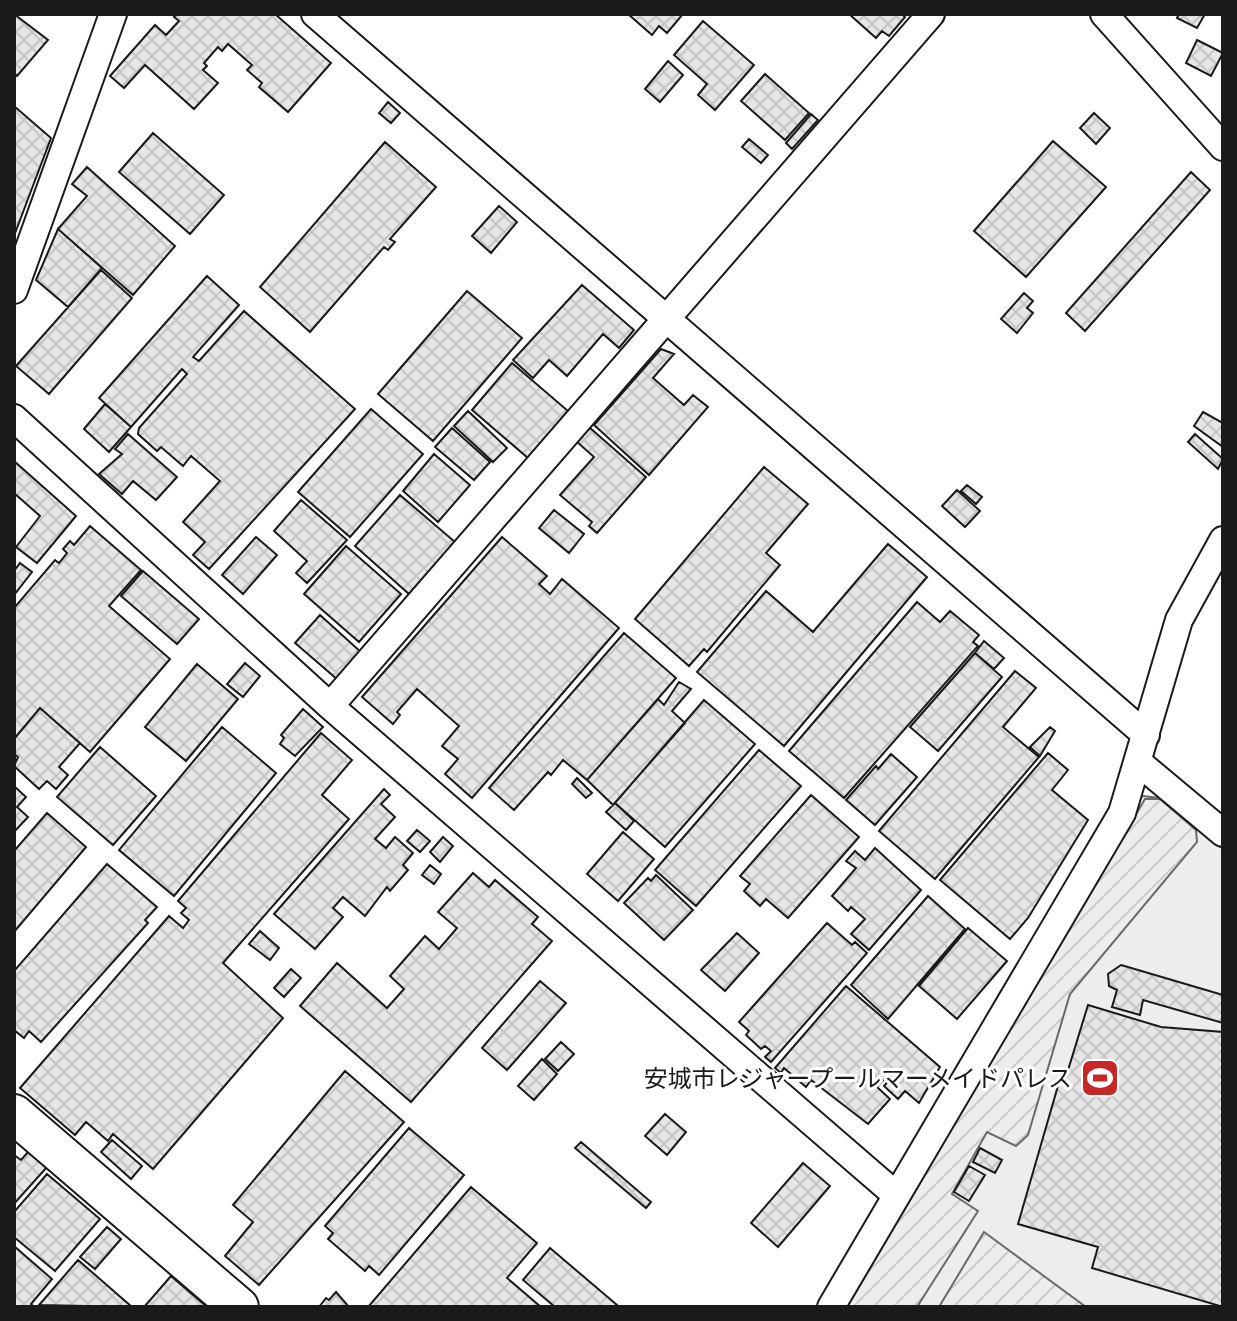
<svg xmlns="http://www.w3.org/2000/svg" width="1237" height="1321" font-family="'Space Grotesk','Noto Sans JP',sans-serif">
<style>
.built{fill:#ededed;stroke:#6a6a6a;stroke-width:2}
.garden{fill:url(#garden-furrows);stroke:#6a6a6a;stroke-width:2}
.building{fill:url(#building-cross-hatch);stroke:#1a1a1a;stroke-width:2}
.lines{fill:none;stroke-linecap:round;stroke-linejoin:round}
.street-casing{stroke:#1a1a1a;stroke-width:30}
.secondary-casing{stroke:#1a1a1a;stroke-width:42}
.street{stroke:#fff;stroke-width:26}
.secondary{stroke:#fff;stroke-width:38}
.labels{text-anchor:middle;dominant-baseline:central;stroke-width:6;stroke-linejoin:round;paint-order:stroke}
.poi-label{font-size:24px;fill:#1a1a1a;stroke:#fff;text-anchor:end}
</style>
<defs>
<pattern id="garden-furrows" width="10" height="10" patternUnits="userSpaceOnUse" patternTransform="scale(2)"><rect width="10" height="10" fill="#ededed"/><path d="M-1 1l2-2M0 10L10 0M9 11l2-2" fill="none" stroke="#cbcbcb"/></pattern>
<pattern id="building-cross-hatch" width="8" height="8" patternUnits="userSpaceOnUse" patternTransform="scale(2)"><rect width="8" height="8" fill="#e6e6e6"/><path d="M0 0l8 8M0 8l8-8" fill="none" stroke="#c5c5c5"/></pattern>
</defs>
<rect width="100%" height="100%" fill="#fff"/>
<path class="built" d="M1142 796 1161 798 1223 849V1307H843Z"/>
<path class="garden" d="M1145 799H1160L1196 830 1197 842 1070 994 1028 1135 1016 1146 987 1132 952 1194 978 1211 917 1307H847Z
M984 1232 1086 1307H939Z"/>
<path class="building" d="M14 14 48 40 17 76 14 73Z
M177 14H275L331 63 288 112 259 87 262 83 247 70 252 65 228 44 222 51 218 47 204 63 207 66 203 70 218 83 194 109 145 65 124 88 110 76 155 25 166 35 179 21 174 17Z
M628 14H683L667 33 659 26 652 35Z
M849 14H902L905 17 889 36 882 31 876 38Z
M1179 14H1205L1197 28 1177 18Z
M703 21 754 65 715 110 698 95 707 84 674 55Z
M1197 40 1223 53 1211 76 1186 63Z
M668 61 683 75 660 102 645 89Z
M765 74 809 113 785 140 741 101Z
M388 102 400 113 391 123 379 113Z
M14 106 51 138 14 236Z
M1094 113 1110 128 1096 144 1080 128Z
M811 114 818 120 792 149 786 143Z
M153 133 224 195 190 234 119 172Z
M749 139 768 155 761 163 742 147Z
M1053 141 1106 187 1026 277 974 231Z
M385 142 436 187 390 239 395 242 388 250 384 247 310 332 260 287Z
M87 167 175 246 133 295 58 229 87 196 72 184Z
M1191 172 1210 190 1085 331 1066 313Z
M499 206 517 222 491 253 472 236Z
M58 229 102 268 68 307 36 280Z
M101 270 132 298 49 394 16 366Z
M207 276 239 305 193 357 199 361 244 311 355 409 209 569 193 555 205 542 183 522 220 481 191 456 183 466 161 447 157 451 138 434 139 428 187 374 182 369 131 427 99 398Z
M582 285 634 330 619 348 603 334 567 376 549 360 533 378 513 360Z
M467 291 522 338 433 441 378 394Z
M1024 293 1033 301 1027 308 1033 313 1017 333 1001 319Z
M661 349 674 354 653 378 684 405 693 395 708 407 649 475 594 425Z
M512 363 568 411 528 458 472 410Z
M105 404 131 427 109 452 84 429Z
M371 409 423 454 350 537 298 492Z
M468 411 507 448 493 462 454 426Z
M1203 412 1223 423V447L1194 426Z
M589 427 646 477 597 533 589 526 592 522 560 495 594 457 576 441Z
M452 428 490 462 474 480 435 447Z
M128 434 177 477 156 500 133 481 122 494 99 474 122 454 115 449Z
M1195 434 1223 459 1218 469 1188 442Z
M434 454 470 485 438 522 403 491Z
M14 461 76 516 37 563 16 547 40 516 14 493Z
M764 467 808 504 766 553 780 565 707 652 704 649 689 666 635 619Z
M967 485 982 497 976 504 961 491Z
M957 490 980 511 965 527 942 506Z
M400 495 455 542 409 594 355 546Z
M301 500 347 540 307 583 296 573 307 561 274 531Z
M554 510 584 534 569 553 539 528Z
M90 526 141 570 109 606 170 659 90 752 40 708 14 739V608L55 560 59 563 67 553 63 549 70 541 74 545Z
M256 537 277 555 243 594 222 575Z
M502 537 547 576 539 584 550 594 562 579 619 628 472 798 445 774 458 759 442 746 459 726 417 689 397 712 400 715 393 724 362 697Z
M888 544 927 577 784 746 697 672 766 591 813 632Z
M346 546 401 594 359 642 304 594Z
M20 563 32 572 14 595V571Z
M143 571 199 619 177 644 121 596Z
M917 602 940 622 950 611 979 635 973 642 978 646 844 798 789 751Z
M320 615 362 653 338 680 295 643Z
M624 633 676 678 587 780 563 760 551 775 548 772 514 810 489 788Z
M984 641 1004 658 994 669 975 653Z
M975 653 1002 677 938 751 910 727Z
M245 663 260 676 243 697 227 684Z
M197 664 238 699 186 761 145 727Z
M1015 671 1036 688 1003 727 1039 757 935 879 879 831Z
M679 682 691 689 672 711 685 723 613 805 587 780 658 699 664 705Z
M704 700 755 744 665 847 615 803Z
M40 708 80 743 59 767 68 775 56 789 47 781 39 789 14 766 18 757 14 754V739Z
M303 709 323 727 295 756 280 744 284 738 281 735Z
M222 727 276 773 174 896 119 850Z
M1050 727 1055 731 1040 756 1030 747Z
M321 733 352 760 322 795 349 819 223 963 283 1018 153 1169 113 1134 108 1141 86 1122 75 1135 20 1088 169 916 183 928 189 920 181 913 186 908 178 901Z
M100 747 156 796 113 845 57 797Z
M759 750 801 786 696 906 655 870Z
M1048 753 1068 770 1052 790 1088 820 1028 918 1010 939 940 880Z
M891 754 917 777 875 825 846 800 876 766 878 769Z
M577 778 592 793 586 798 572 784Z
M14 786 26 797 17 807 28 817 14 832Z
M384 789 390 795 381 804 395 817 375 839 386 848 395 837 413 853 403 865 408 870 390 891 387 887 365 916 343 897 333 908 343 917 315 949 274 914Z
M811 795 859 837 788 918 766 899 760 906 744 891 750 884 740 876Z
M615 803 634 821 626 830 606 812Z
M47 813 86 847 14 932V851Z
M417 830 430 841 420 852 407 841Z
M623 832 654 859 618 901 587 874Z
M443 837 453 846 440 862 430 852Z
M875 848 921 890 869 950 851 934 865 919 851 907 848 911 832 896 856 868 846 861 855 851 865 860Z
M107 864 157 907 145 920 148 923 41 1042 29 1031 24 1038 14 1030V971Z
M430 865 441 874 434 884 422 875Z
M473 873 489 887 495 880 538 917 532 924 552 941 411 1102 300 1006 337 963 387 1008 404 989 390 976 425 936 439 949 457 928 438 912Z
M656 875 693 910 664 940 624 903 648 878 651 881Z
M928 896 965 929 888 1019 851 985Z
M827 923 852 945 855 942 867 953 771 1062 765 1057 771 1051 765 1046 761 1049 746 1035 749 1031 739 1022Z
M968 928 1007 961 957 1019 919 986Z
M260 931 279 948 270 960 249 944Z
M737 933 759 953 725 991 701 970Z
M1121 965 1223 995V1023L1143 1000 1140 1015 1112 1007 1117 990 1109 986 1108 974Z
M291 969 301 978 284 997 274 988Z
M540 981 566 1003 507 1070 482 1048Z
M846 986 940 1067 919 1103 905 1091 898 1099 884 1086 890 1079 887 1076 877 1087 890 1099 868 1124 811 1080 806 1087 784 1068 781 1073 775 1068Z
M1088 1005 1161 1027 1223 1032V1307L1092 1268 1098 1247 1018 1224 1060 1079 1065 1080Z
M561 1042 574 1054 558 1071 545 1059Z
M542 1059 557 1074 534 1100 518 1086Z
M345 1071 404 1122 259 1285 225 1256 253 1222 233 1205Z
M665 1114 686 1132 667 1155 645 1136Z
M409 1128 464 1175 379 1275 369 1266 365 1271 328 1239 333 1233 325 1226Z
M112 1140 142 1166 131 1179 101 1152Z
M581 1142 651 1202 646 1208 575 1148Z
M980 1148 1002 1160 995 1173 973 1162Z
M29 1151 47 1167 14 1204V1155L21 1160Z
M803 1163 830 1186 778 1247 751 1223Z
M969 1166 985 1175 969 1201 954 1192Z
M47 1174 100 1219 55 1271 14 1237V1212Z
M471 1187 537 1243 507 1278 541 1307H368Z
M107 1227 121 1239 95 1269 80 1257Z
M14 1246 52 1279 31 1304 34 1307H14Z
M550 1248 617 1305 616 1307H555L523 1280Z
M78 1260 132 1307 39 1305Z
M171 1276 206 1306 205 1307H144Z
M336 1292 349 1307H319L326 1298 329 1300Z"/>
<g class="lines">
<g class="street-casing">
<path id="street" d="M315 14 1146 735
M1104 14 1223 147
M14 290 113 14
M14 418 330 706 896 1195
M330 706 931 14
M1138 762 1223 833
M831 1307 1122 813 1179 620 1223 540"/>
</g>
<g class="secondary-casing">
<path id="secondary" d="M14 1114 239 1307"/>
</g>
<use href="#street" class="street"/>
<use href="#secondary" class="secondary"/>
</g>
<defs>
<g id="stadium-square" transform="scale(2)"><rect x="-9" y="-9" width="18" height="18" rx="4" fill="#c62828" stroke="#fff"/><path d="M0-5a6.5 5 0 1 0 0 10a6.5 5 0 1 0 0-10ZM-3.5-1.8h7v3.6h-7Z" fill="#fff"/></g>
</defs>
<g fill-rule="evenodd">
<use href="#stadium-square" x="1100" y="1078"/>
</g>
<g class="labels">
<g class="poi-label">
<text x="1072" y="1078">安城市レジャープールマーメイドパレス</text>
</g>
</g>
<rect width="1237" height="1321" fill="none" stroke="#1a1a1a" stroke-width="32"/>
</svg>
